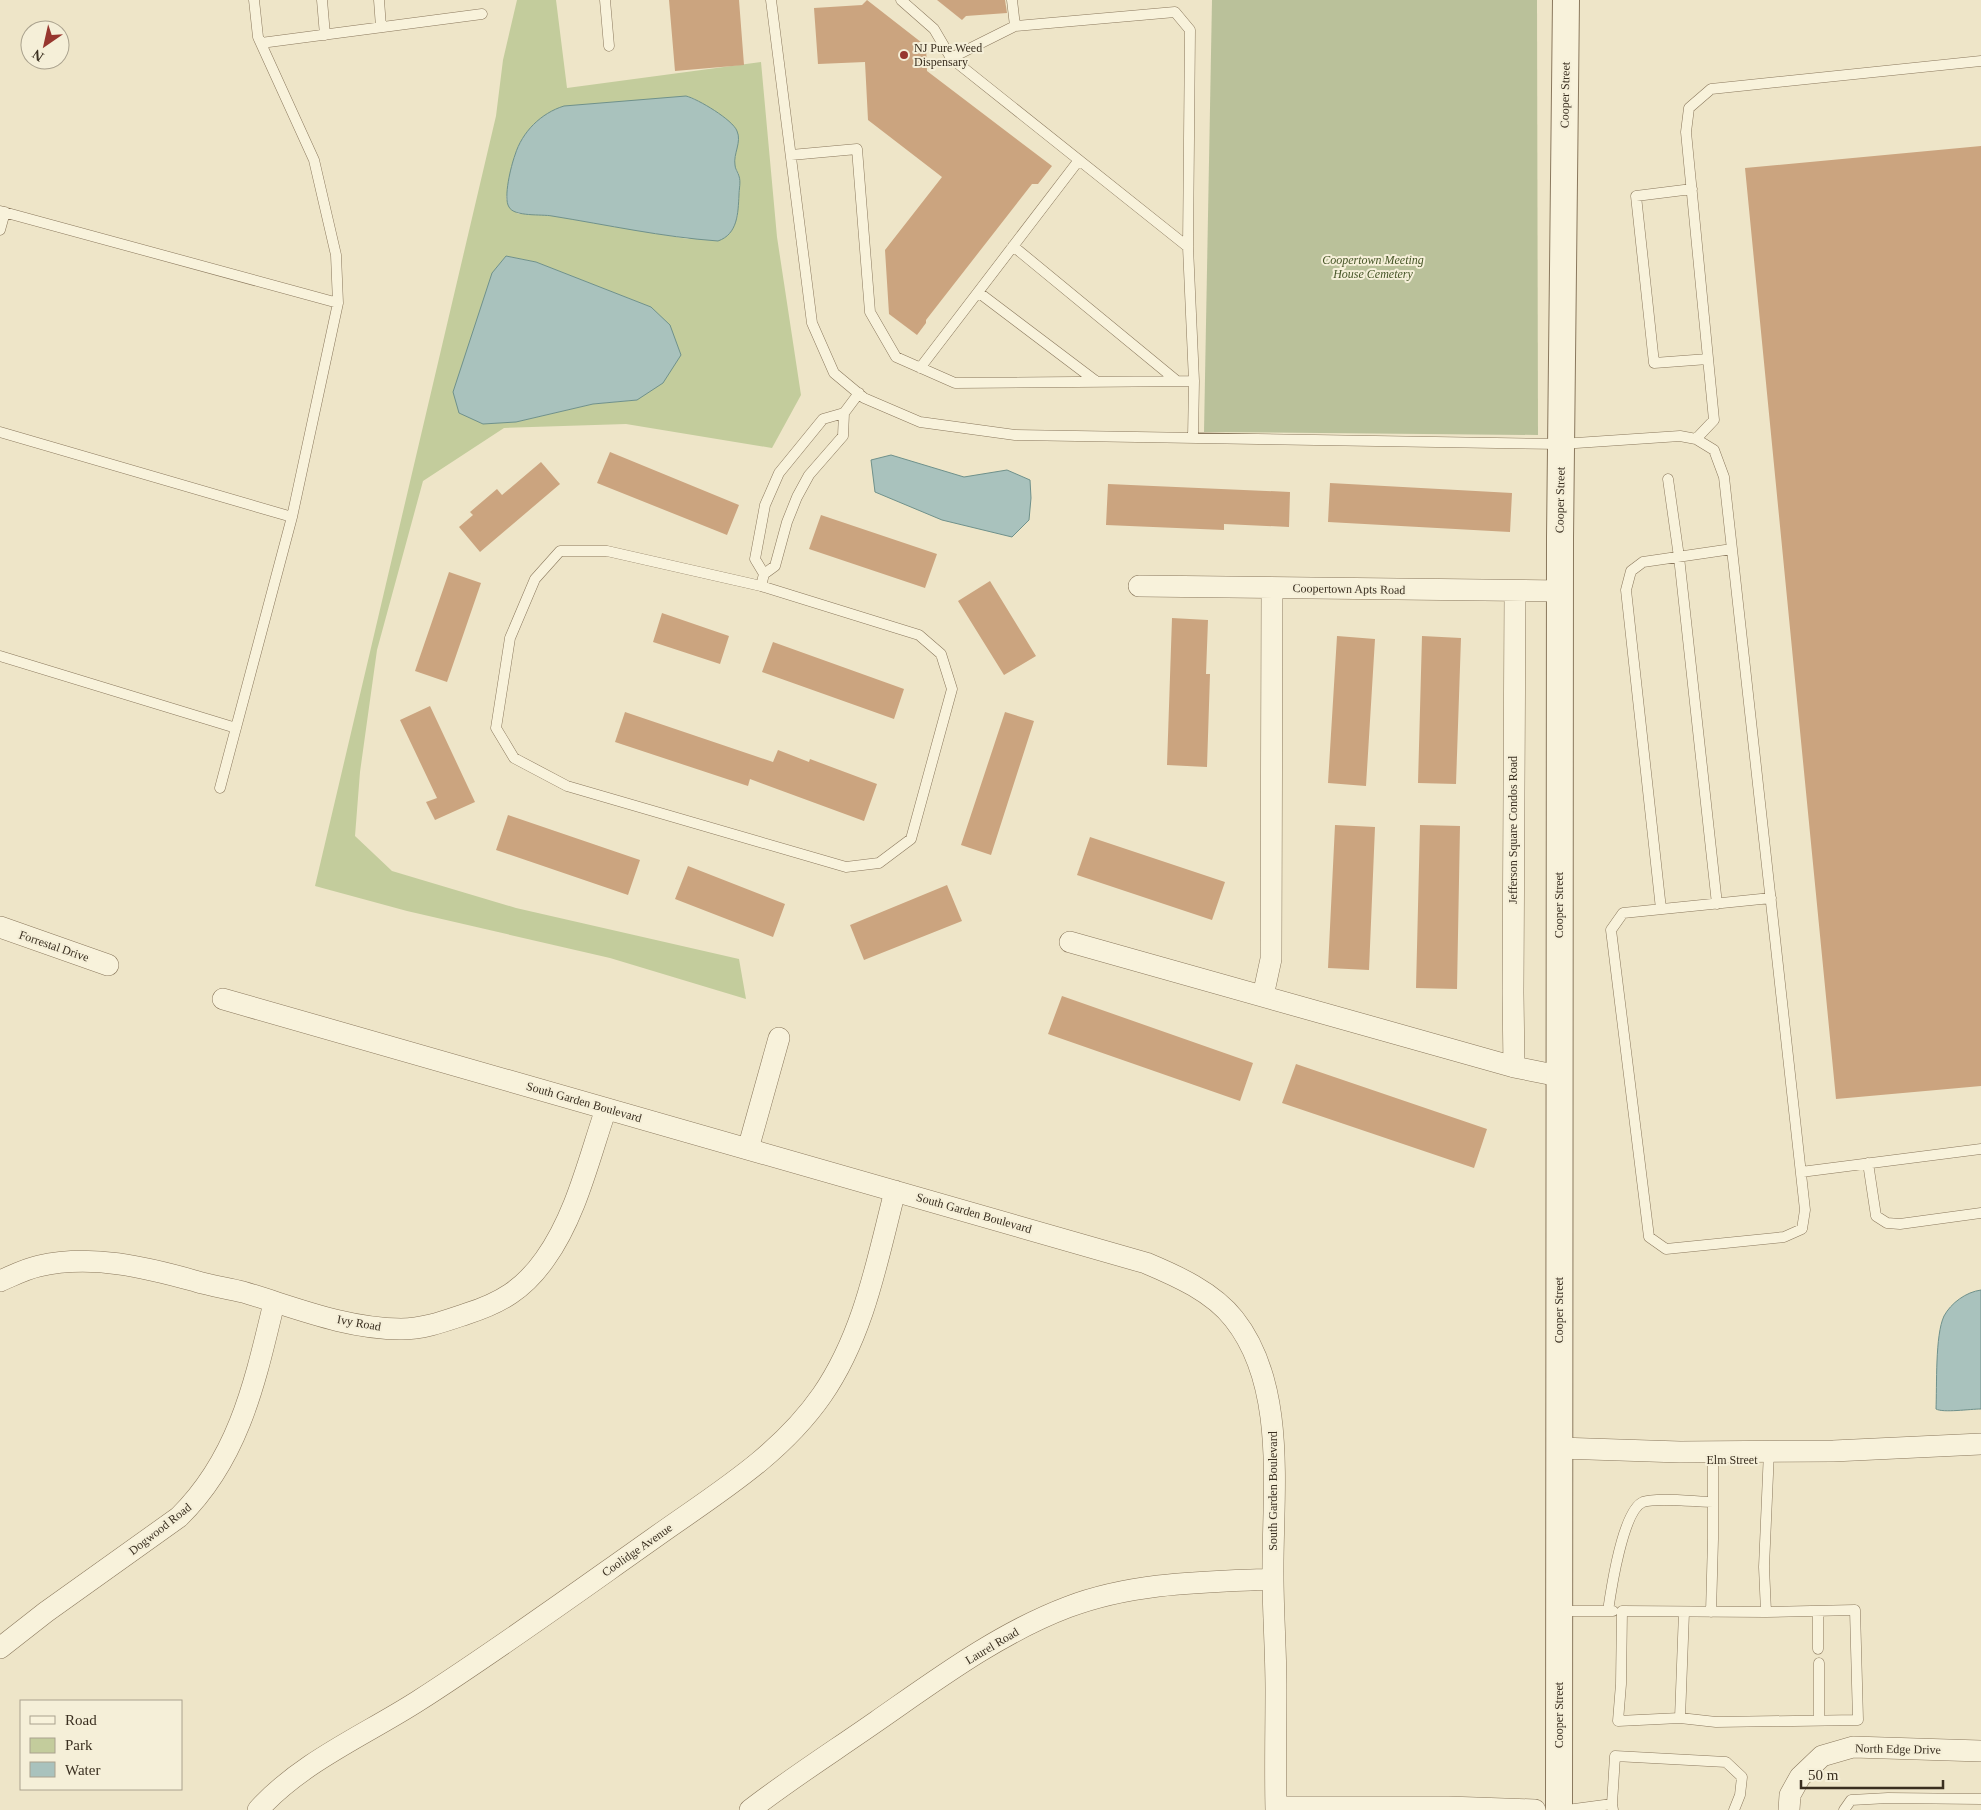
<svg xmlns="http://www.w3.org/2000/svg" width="1981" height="1810" font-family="Georgia,serif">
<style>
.green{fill:#c3cc9c;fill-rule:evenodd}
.cemetery{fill:#bac19a}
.water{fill:#a9c2bd;stroke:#6f918b}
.building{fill:#cba47f}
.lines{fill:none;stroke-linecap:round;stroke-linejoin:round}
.service-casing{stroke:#8a785d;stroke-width:11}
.minor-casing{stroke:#8a785d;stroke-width:22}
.tertiary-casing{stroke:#8a785d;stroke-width:28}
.service{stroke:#f8f2db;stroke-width:10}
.minor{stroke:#f8f2db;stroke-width:21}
.tertiary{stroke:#f8f2db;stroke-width:26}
.poi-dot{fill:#97362e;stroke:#f5efd8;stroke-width:2}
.labels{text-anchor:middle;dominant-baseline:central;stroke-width:4;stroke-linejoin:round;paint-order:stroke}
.poi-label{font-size:12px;fill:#3a2f20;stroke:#f5efd8;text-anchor:start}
.street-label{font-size:12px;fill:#3a2f20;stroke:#f5efd8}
.park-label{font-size:12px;font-style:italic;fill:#475628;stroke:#f5efd8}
</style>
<rect width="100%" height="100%" fill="#eee5c8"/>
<path class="green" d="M517 0H556L567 88 761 62 777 237 801 395 772 448 626 424 504 428 423 481 377 650 360 772 355 836 392 871 516 908 739 959 746 999 610 958 407 911 315 886 496 116 503 60ZM693 98 724 118 738 138 734 165 739 174 740 183 737 219 688 239 541 214H518L506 199C511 175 512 148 530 129ZM506 256 536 262 651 307 637 400 593 404 516 422Z"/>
<path class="cemetery" d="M1212 0H1537L1538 435 1204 432Z"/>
<path class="water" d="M686 96C698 99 733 120 737 131 742 142 733 154 735 165 735 169 738 172 739 176 741 182 739 189 739 195 738 213 738 234 718 241 662 237 608 225 552 216 542 214 514 217 509 207 503 198 511 166 515 155 522 132 541 113 564 106Z
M506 256 536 262 651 307 670 325 681 355 663 383 637 400 593 404 516 422 483 424 459 413 453 392 492 273Z
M891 455 964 477 1007 470 1030 480 1031 498 1029 520 1012 537 942 520 875 492 871 460Z
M1981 1290V1409C1970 1409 1943 1413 1936 1409 1937 1386 1935 1335 1944 1316 1951 1303 1966 1292 1981 1290Z"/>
<path class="building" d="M669 0H739L744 65 675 71Z
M867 0 926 46 927 71 1052 166 1038 184H1032L926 320V323L917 335 889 314 885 250 942 177 868 120 865 62 818 64 814 8 862 5Z
M937 0H1005L1007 13 966 16 962 20Z
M1981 146V1086L1836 1099 1745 168Z
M610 452 739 505 727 535 597 483Z
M541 462 560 484 480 552 459 527 473 515 470 512 497 489 502 495Z
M1330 483 1512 493 1510 532 1328 522Z
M1108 484 1290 492 1289 527 1224 524V530L1106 525Z
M821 515 937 554 925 588 809 549Z
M449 572 481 583 447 682 415 671Z
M990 581 1036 656 1004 675 958 601Z
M662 613 729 636 720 664 653 642Z
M1172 618 1208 620 1206 674H1210L1207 767 1167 765Z
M1337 636 1375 639 1366 786 1328 783Z
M1422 636 1461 638 1456 784 1418 783Z
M773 642 904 689 894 719 762 672Z
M430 706 475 802 435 820 426 802 437 798 400 720Z
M625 712 773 762 778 750 809 762 810 759 877 784 864 821 750 779 748 786 615 742Z
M1005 712 1034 721 991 855 961 845Z
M508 815 640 860 628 895 496 850Z
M1335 825 1375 827 1369 970 1328 968Z
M1420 825 1460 826 1457 989 1416 988Z
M1090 837 1225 882 1212 920 1077 875Z
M688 866 785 904 773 937 675 899Z
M947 885 962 921 864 960 850 925Z
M1062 996 1253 1063 1240 1101 1048 1034Z
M1296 1064 1487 1129 1474 1168 1282 1103Z"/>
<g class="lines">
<g class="service-casing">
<path id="service" d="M322 0 325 35
M379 0 381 27
M605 0 609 46
M771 0 812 323 834 373 864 398 920 422 1015 435 1561 444 1680 436 1696 439 1714 450 1724 477 1805 1210 1802 1229 1784 1237 1666 1249 1649 1237 1611 930 1623 913 1771 898
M901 0 934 29 951 58 1188 247
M1012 0 1015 26 1175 12 1190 30 1188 247 1194 381 1193 438
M261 43 482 14
M951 58 1015 26
M791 155 857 149 870 312 896 357 955 383 1194 381
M1692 189 1636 196 1654 363 1708 359
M0 211 338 303
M0 230 5 212
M1013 246 1177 381
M978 292 1097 382
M920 368 1079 160
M0 432 292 517 338 303 336 255 314 160 258 37 254 0
M1696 439 1714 420 1686 132 1689 108 1711 89 1981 61
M1668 479 1679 557 1717 904
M764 574 755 559 765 505 779 473 823 419 844 413
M761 586 919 635 941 654 952 689 911 839 879 863 846 867 567 786 514 758 496 728 510 638 535 579 560 551H607L761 586 764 574 775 566 787 522 797 497 809 475 843 436 844 413 859 393
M0 656 236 728
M220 788 292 517
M1661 909 1626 590 1631 571 1643 562 1732 549
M1868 1163 1876 1216 1887 1223 1900 1224 1981 1213
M1801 1172 1981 1149
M1560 1611H1613
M1608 1611C1611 1590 1623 1510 1643 1502 1657 1497 1697 1502 1713 1502
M1818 1611V1649
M1684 1612 1680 1718 1618 1721 1621 1684 1622 1611 1766 1612 1764 1567 1769 1451
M1711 1612 1713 1539V1460
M1819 1663V1720
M1680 1718 1716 1722 1858 1720 1855 1610 1766 1612
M1567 1810 1612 1804
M1613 1810 1612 1804 1615 1756 1726 1762 1742 1777 1740 1795 1734 1810
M1844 1810 1851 1800 1888 1798 1981 1799"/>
</g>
<g class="minor-casing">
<path id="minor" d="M1139 586 1560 591
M0 927 108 965
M1070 942 1514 1067 1559 1076
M1263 996 1271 959 1272 588
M223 999 1146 1263C1177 1276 1213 1292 1234 1319 1288 1387 1272 1495 1273 1576 1273 1613 1276 1651 1276 1689 1276 1729 1275 1770 1276 1810
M1514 1067 1513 993 1515 592
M748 1149 779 1038
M0 1281C12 1276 25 1269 39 1266 91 1254 145 1267 195 1281 211 1286 227 1288 243 1292 294 1307 346 1329 401 1329 424 1329 445 1321 466 1314 501 1303 524 1289 545 1259 576 1216 589 1158 606 1109
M1559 1448 1680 1452 1833 1451 1981 1444
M0 1648 46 1612 179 1517C239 1458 255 1382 274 1303
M1276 1807H1448L1535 1810
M258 1810C301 1762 365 1735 418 1701 499 1649 576 1593 654 1538 714 1495 779 1457 822 1395 864 1334 877 1261 895 1191
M750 1810C790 1779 834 1751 877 1721 936 1680 999 1633 1068 1607 1134 1582 1204 1582 1273 1579
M1789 1810 1790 1795 1800 1777 1822 1756 1853 1747 1981 1751"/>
</g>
<g class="tertiary-casing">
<path id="tertiary" d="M1559 1810 1560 538 1566 0"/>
</g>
<use href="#service" class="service"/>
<use href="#minor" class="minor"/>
<use href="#tertiary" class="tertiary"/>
</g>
<circle class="poi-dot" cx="904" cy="55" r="5"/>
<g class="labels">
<g class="poi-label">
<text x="914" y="48">NJ Pure Weed<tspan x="914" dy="14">Dispensary</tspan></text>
</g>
<g class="street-label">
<text transform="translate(1565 95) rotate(-89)">Cooper Street</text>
<text transform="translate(1560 500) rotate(-89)">Cooper Street</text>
<text transform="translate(1349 589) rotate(1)">Coopertown Apts Road</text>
<text transform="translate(1513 830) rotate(-90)">Jefferson Square Condos Road</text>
<text transform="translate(1559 905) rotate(-90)">Cooper Street</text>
<text transform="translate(54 946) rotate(19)">Forrestal Drive</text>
<text transform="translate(584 1102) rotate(16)">South Garden Boulevard</text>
<text transform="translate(974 1213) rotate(16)">South Garden Boulevard</text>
<text transform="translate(1559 1310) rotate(-90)">Cooper Street</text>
<text transform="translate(359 1323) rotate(10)">Ivy Road</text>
<text x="1732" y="1460">Elm Street</text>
<text transform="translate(1273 1491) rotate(-90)">South Garden Boulevard</text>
<text transform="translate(160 1529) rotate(-38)">Dogwood Road</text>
<text transform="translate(637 1550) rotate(-35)">Coolidge Avenue</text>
<text transform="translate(992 1646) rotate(-31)">Laurel Road</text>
<text transform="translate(1559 1715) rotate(-90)">Cooper Street</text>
<text transform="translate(1898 1749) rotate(1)">North Edge Drive</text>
</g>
<g class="park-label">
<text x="1373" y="260">Coopertown Meeting<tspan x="1373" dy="14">House Cemetery</tspan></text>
</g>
</g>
<rect x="20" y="1700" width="162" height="90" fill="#f5efd8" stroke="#aaa28e"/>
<rect x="30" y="1716" width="25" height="8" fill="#f8f2db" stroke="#aaa28e"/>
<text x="65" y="1725" font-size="15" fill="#3a2f20">Road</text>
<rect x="30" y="1738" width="25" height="15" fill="#c3cc9c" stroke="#aaa28e"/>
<text x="65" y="1750" font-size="15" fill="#3a2f20">Park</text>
<rect x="30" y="1762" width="25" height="15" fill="#a9c2bd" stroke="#aaa28e"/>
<text x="65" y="1775" font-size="15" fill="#3a2f20">Water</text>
<g transform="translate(45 45) rotate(214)"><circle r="24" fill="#f5efd8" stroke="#aaa28e"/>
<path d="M0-4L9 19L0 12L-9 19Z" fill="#97362e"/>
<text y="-8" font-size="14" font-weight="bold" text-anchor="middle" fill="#3a2f20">N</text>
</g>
<path d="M1801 1780v8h142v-8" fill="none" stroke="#3a2f20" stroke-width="2.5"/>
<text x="1808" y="1780" font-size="15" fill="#3a2f20" stroke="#f5efd8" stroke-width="4" paint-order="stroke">50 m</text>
</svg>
